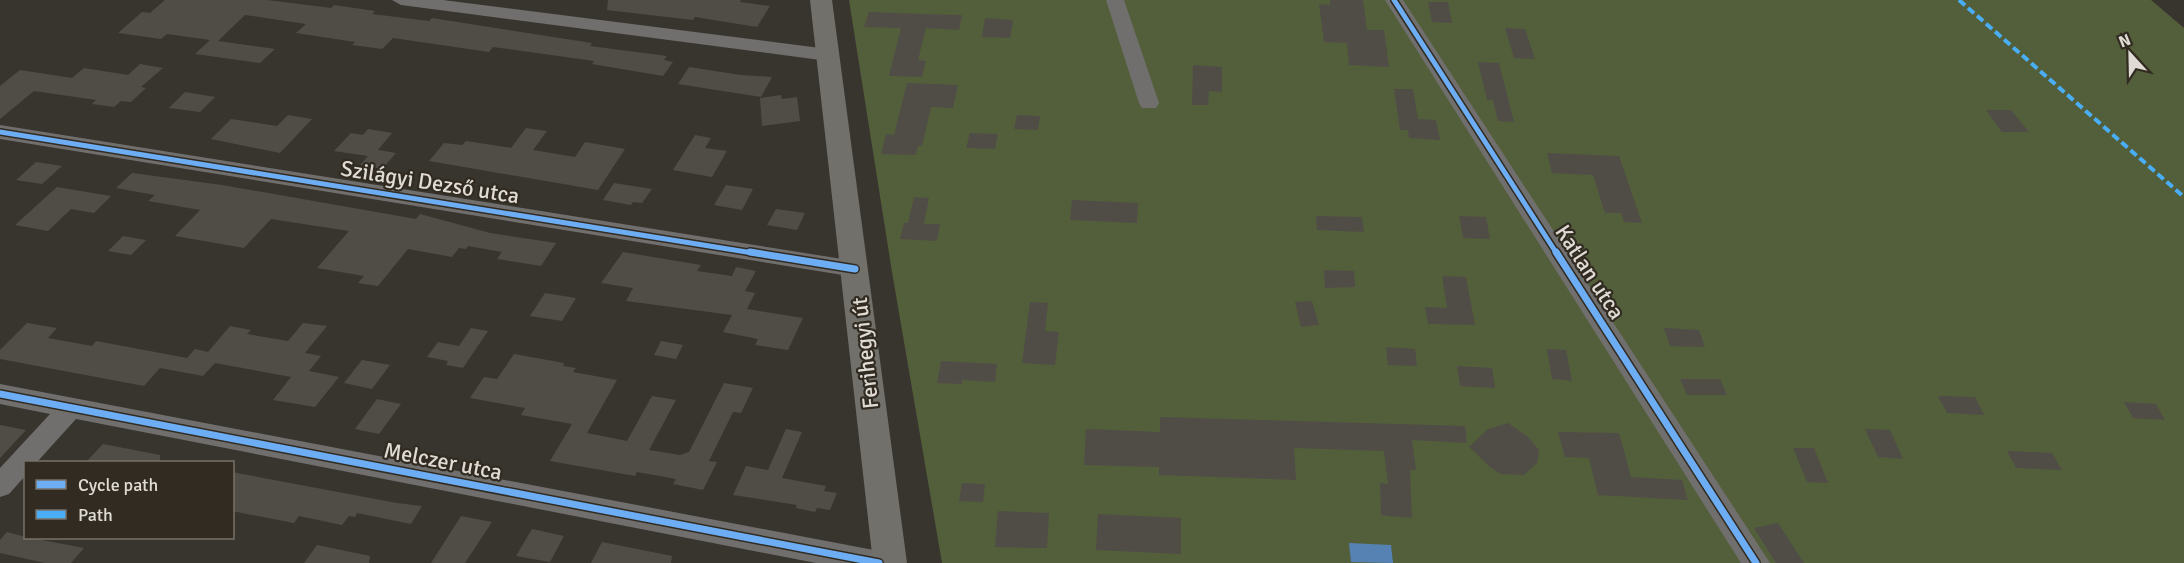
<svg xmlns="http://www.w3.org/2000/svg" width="2184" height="563" font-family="Signika,sans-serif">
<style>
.green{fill:#535f3b}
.water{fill:#5682b3}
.building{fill:#504d47}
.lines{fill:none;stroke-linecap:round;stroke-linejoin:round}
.minor{fill:#706f6d;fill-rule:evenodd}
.major{fill:#71706a;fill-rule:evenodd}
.quiet{stroke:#49aef6;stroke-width:4;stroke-dasharray:8 4;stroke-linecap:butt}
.cycleway-far1-casing{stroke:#312b21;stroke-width:8}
.cycleway-casing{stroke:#312b21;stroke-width:10}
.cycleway-far1{stroke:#6dadf4;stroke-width:5}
.cycleway{stroke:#6dadf4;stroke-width:7}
.labels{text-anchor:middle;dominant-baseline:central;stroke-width:4.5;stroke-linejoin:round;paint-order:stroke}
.street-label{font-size:22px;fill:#e0dcd5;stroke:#312b21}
</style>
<rect width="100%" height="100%" fill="#38352e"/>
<path class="green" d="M849 0H2151L2184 28V563H942L892 272Z"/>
<path class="water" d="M1349 543 1391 545 1393 563 1351 562Z"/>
<path class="building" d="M165 0H267L331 8 334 5 375 11 372 14 429 21 432 18 592 43 590 46 667 56 664 60 673 62 663 76 592 64 594 61 493 47 489 52 393 38 382 49 352 45 355 42 296 33 306 24 245 15 218 41 275 49 260 63 195 54 210 40 167 34 161 39 118 33 142 12 150 13Z
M608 0H741L740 2 770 6 757 27 695 17 693 20 607 10Z
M1330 0H1363L1367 30H1384L1389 67 1349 65 1347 43 1324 42 1319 4 1330 5Z
M1428 2H1448L1452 23 1432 22Z
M869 12 921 14 962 15 959 30 926 28 918 60 926 61 922 77 889 76 901 28 864 27Z
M985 18 1013 20 1010 38 982 37Z
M1505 28 1525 29 1535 59 1514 58Z
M1478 62 1499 63 1514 122 1498 121 1493 100H1487Z
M140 64 163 68 141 87 146 88 131 102 121 101 114 107 92 104 96 100 34 91 0 119V86L20 70 72 78 84 68 128 75Z
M1193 65 1222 67V92L1209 91 1208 105H1192Z
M689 67 741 75 772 77 761 97 678 84Z
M907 83 958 85 953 108 931 107 922 146H918L916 155 881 154 886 134 894 135Z
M1394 89H1413L1418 119 1436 120 1440 140 1409 138 1408 130H1400Z
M185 92 215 97 200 112 169 108Z
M781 95 782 99 797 97 800 121 762 126 760 98Z
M1986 110H2011L2029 132H2002Z
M288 115 312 119 280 153 211 139 231 119 277 126Z
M1017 115 1040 116 1038 130 1014 129Z
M526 128 547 131 533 150 575 157 585 142 625 149 598 190 429 161 444 143 462 145 466 141 511 148Z
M368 129 392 133 378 150 396 153 382 169 360 165 368 156 334 151 351 133 363 135Z
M970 133 998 134 995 149 966 148Z
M695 135 711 138 705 148 727 151 712 177 673 170Z
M1547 153 1619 156 1642 223 1624 222 1621 213H1605L1593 175 1552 173Z
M36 162 62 166 42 184 16 180Z
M132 173 222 185 416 219 420 214 490 233 556 243 541 266 497 259 502 252 468 246 466 249 459 248 452 257 408 249 378 286 358 283 364 276 317 268 349 231 271 219 244 248 175 236 200 210 148 201 155 195 116 188Z
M614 183 652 189 642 203 633 202 631 205 603 200Z
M726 185 753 189 742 210 714 205Z
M57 187 111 196 94 213 71 209 48 231 15 225Z
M914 197 929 198 924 224H940L937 241 900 239 904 223H908Z
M1072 200 1138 203 1137 223 1070 220Z
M776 209 805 213 797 230 767 225Z
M1316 216 1362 217 1364 232 1317 230Z
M1459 216 1486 217 1490 239 1463 238Z
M123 236 146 240 131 255 108 251Z
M623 252 701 265 697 271 732 276 736 267 756 271 745 291 755 293 747 309 803 318 788 350 755 345 758 339 723 332 732 315 626 301 633 288 601 283Z
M1324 270 1354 271 1355 287 1325 288Z
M1442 276 1466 277 1475 325 1428 324 1425 307 1447 308Z
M545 293 576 298 562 321 530 316Z
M1312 301 1319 325 1301 327 1295 302Z
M1030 302 1048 303 1045 331 1059 332 1055 365 1022 363Z
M27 323 57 328 48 338 92 346 96 341 187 358 195 349 208 352 230 326 251 330 247 334 288 341 303 323 327 326 305 353 321 356 309 371 339 377 315 407 273 400 291 377 215 363 203 376 160 368 144 386 0 359V350Z
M471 328 488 331 463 368 446 365 448 361 427 357 438 342 459 346Z
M1664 328 1699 330 1705 347 1670 346Z
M661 341 683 345 676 359 654 355Z
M1386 347 1415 349 1417 366 1388 365Z
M1547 349 1566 350 1572 381 1552 379Z
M514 354 564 363 563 366 576 368 573 372 617 380 587 433 627 441 652 396 676 400 649 450 680 455 689 452 724 383 753 388 741 413 733 412 709 461 717 462 703 490 673 484 676 479 637 472 635 476 550 461 572 424 521 415 525 408 470 398 484 377 497 379Z
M362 360 390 365 372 389 344 383Z
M941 361 997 364 995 382 962 380V384L937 383Z
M1457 366 1492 368 1495 388 1460 386Z
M1680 379H1720L1727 395H1687Z
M1938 396 1975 397 1984 415 1947 413Z
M377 399 401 404 379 434 355 429Z
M2124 402 2156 404 2165 420 2133 418Z
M1160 417 1465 426 1467 443 1412 440 1416 470H1410L1412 518 1381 515 1380 483 1388 484 1384 451 1294 448 1296 480 1159 475V467L1084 465 1086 429 1160 432Z
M1508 423 1528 437 1539 450 1537 463 1524 475 1501 474 1491 468 1469 447 1488 429Z
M0 425 26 430 0 458Z
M786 429 802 432 782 478 826 486 824 491 837 493 830 510 817 508 815 512 796 508 797 505 733 495 746 466 768 470Z
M1865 429 1890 430 1903 459 1878 457Z
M1558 432 1619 433 1631 477 1682 480 1688 500 1598 495 1589 458 1565 457Z
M103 444 160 455V462H86Z
M1793 448H1814L1828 483 1807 482Z
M2007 451 2052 453 2062 470 2016 468Z
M232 472 397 503 422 506 411 524 357 513 355 517 349 516 342 525 299 516 294 523 232 511Z
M962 483 985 484 983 502 959 501Z
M998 511 1049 513 1047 548 995 547Z
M1098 514 1181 518V554L1096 550Z
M461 516 492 522 465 563H431Z
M1778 523 1804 563H1776L1754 528Z
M532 529 564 536 550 562 516 556Z
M7 532 26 537 84 548 71 563H45L0 553V540Z
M602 542 672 556 671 563H591Z
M317 545 370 556 369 563H304Z"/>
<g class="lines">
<path class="minor" d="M392 0H443L828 49 837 55 828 61 401 5Z
M1106 0H1124L1159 103 1156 108H1142L1139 103Z
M1385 0H1403L1770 563H1741Z
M0 125 855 261 863 263 866 269 863 275 855 277 0 139Z
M0 384 879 551 889 554 893 563H816L76 419 37 462H26V475L9 494 0 497V468L50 414 0 404Z"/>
<path class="major" d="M810 0H832L907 563H873Z"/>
<path class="quiet" d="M1959 0 2184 197"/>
<g class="cycleway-far1-casing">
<path id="cycleway-far1" d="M1394 0 1557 254
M0 132 759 254"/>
</g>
<g class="cycleway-casing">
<path id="cycleway" d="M750 252 855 269
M1556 252 1756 563
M0 394 879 563"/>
</g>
<use href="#cycleway-far1" class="cycleway-far1"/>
<use href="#cycleway" class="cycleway"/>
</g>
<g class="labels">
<g class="street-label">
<text transform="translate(430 182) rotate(9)">Szilágyi Dezső utca</text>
<text transform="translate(1590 272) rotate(57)">Katlan utca</text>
<text transform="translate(865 353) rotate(-96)">Ferihegyi út</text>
<text transform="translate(443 461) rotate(11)">Melczer utca</text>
</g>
</g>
<rect x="24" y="461" width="210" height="78" fill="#312b21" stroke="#777269" stroke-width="1.5"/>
<rect x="36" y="480" width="30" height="9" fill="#6dadf4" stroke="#777269" stroke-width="1.5"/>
<text x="78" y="491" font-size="18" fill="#e0dcd5">Cycle path</text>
<rect x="36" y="510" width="30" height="9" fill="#49aef6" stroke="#777269" stroke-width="1.5"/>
<text x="78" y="521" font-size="18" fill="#e0dcd5">Path</text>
<g transform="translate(2130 54) rotate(338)" stroke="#312b21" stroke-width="4.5" paint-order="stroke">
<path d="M0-4.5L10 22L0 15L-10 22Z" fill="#e0dcd5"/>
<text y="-9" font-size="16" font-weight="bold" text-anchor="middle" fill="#e0dcd5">N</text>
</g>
</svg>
